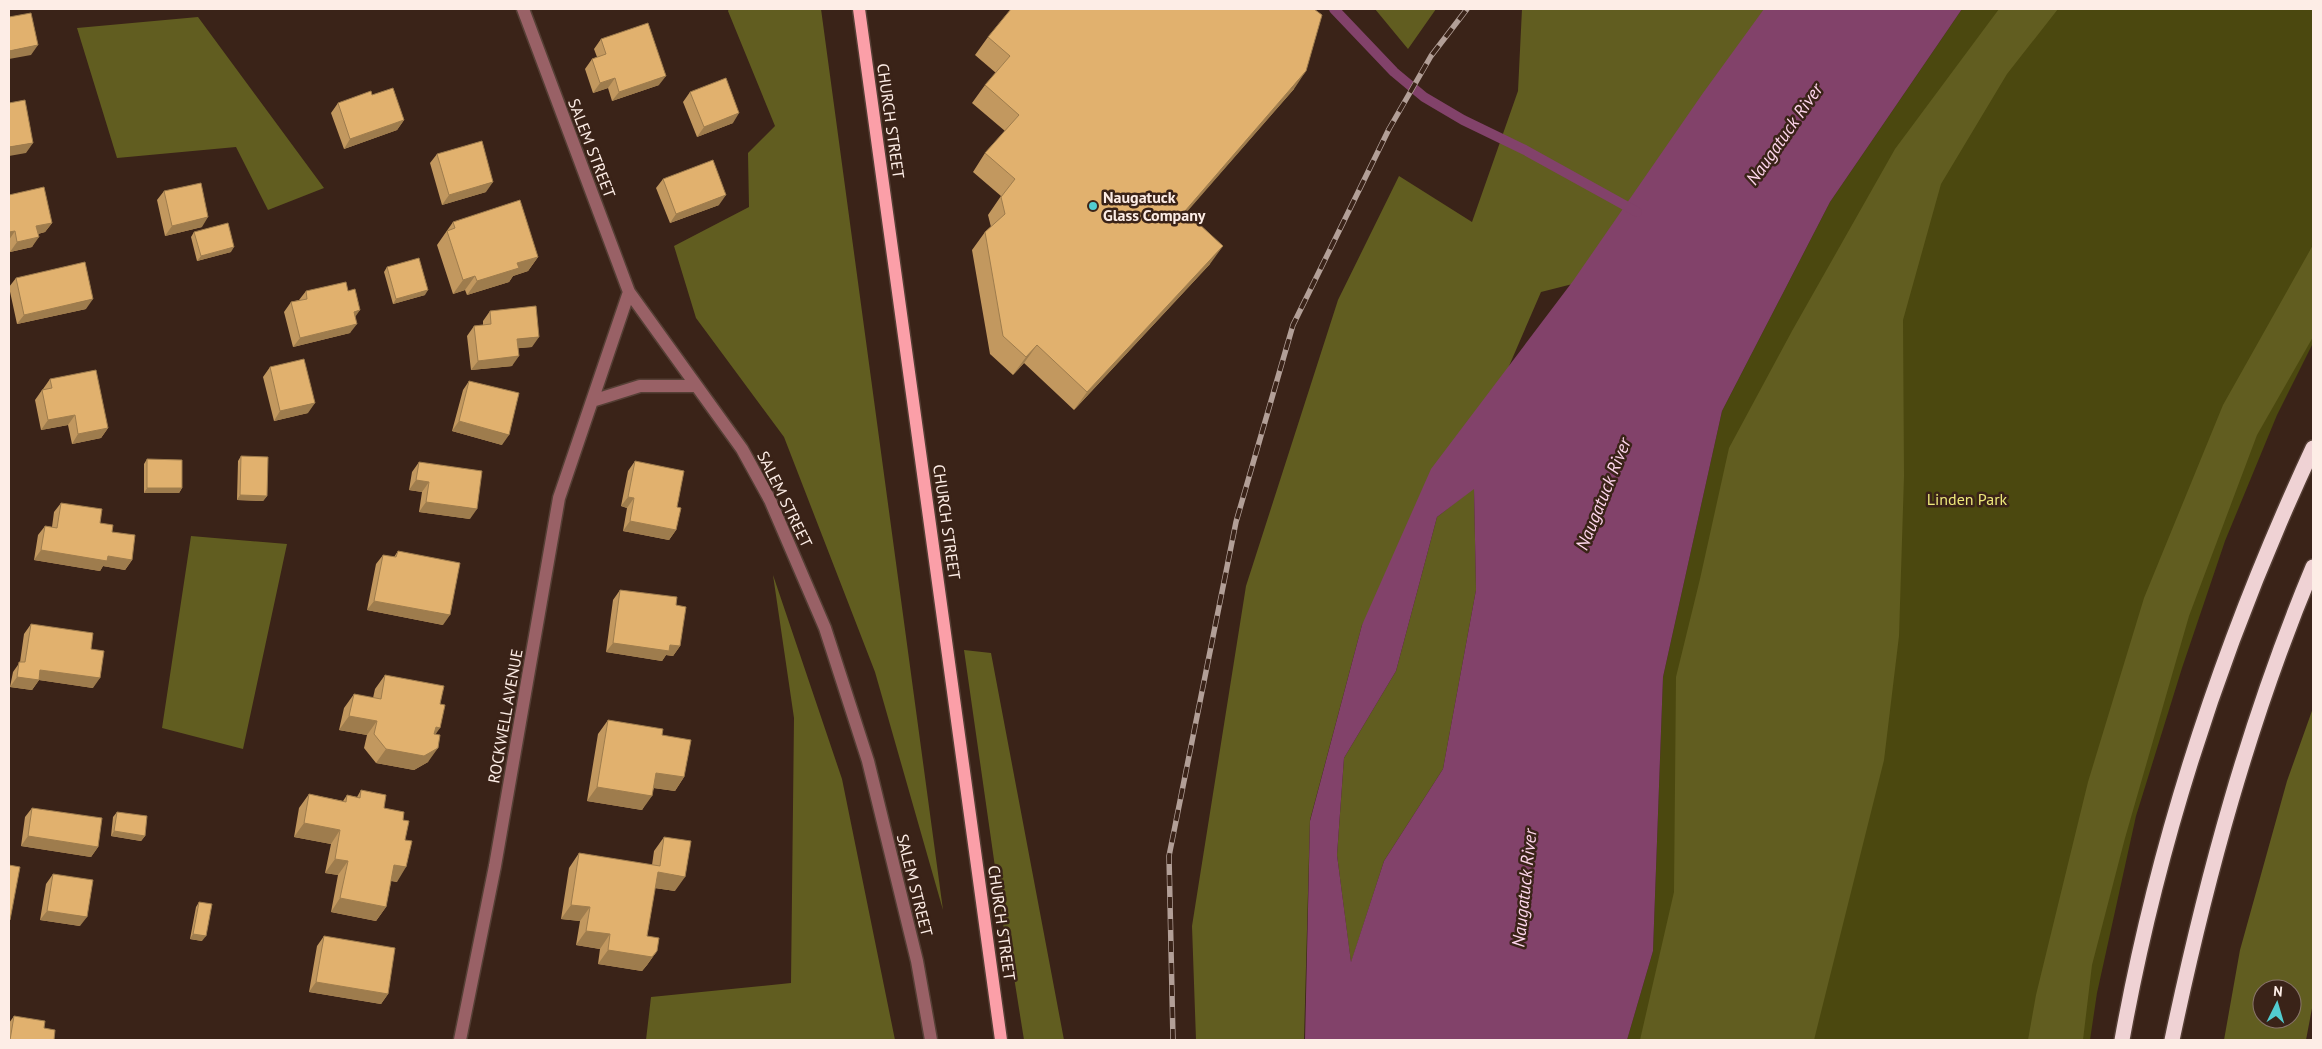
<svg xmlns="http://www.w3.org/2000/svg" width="2322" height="1049" font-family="'PT Sans',sans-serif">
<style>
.green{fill:#4b480f}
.forest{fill:#615d20;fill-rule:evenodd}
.water{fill:#82426a;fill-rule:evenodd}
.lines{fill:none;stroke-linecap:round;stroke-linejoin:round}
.stream{stroke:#82426a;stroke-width:10}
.minor-casing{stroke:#553f35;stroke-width:15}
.major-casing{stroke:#553f35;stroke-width:15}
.highway-casing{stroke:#553f35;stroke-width:18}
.minor{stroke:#996166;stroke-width:12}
.major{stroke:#fb9fa8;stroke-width:12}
.highway{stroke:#efd2d4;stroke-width:15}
.rail-casing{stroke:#b29f97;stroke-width:5.5}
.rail{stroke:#3a2318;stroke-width:4;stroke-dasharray:11;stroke-linecap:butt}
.wall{fill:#c2985f}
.shaded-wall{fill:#9e7c4d}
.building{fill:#e1b16e;stroke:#9e7c4d}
.poi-dot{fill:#52ccd0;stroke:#3a2318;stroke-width:2}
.labels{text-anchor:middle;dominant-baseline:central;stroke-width:5;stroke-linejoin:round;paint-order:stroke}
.street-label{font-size:16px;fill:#fdede6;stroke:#3a2318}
.poi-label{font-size:16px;font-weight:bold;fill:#fdede6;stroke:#3a2318;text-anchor:start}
.park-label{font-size:16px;fill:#ede77a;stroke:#3a2318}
.water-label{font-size:18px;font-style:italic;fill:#ffd7ed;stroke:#3a2318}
</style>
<rect width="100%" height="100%" fill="#3a2318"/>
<path class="green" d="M1962 9H2313V343L2277 415 2225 541 2182 668 2136 816 2097 993 2090 1040H1627L1653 951 1663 677 1722 411 1830 202Z"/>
<path class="forest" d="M729 9H821L943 910 875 672 784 437 696 318 674 246 749 207 748 153 775 126 728 11Z
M1375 9H1436L1408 49Z
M1522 9H1807L1620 272 1541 292 1484 424 1362 625 1310 820 1304 1040H1196L1192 926 1246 586 1338 300 1399 176 1472 222 1518 91Z
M1999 9H2058L2007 74 1941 184 1903 320 1904 476 1899 636 1884 760 1814 1040H1640L1674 892 1676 677 1700 579 1729 448 1792 331 1895 149Z
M198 17 324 188 268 210 236 147 117 158 77 28Z
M2313 245V337L2257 435 2189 616 2125 838 2092 965 2083 1040H2028L2036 995 2088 782 2144 598 2223 405Z
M1474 488 1476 590 1443 769 1384 861 1351 963 1337 855 1344 758 1396 671 1437 517Z
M191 536 287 544 243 749 162 728Z
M773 575 842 779 895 1040H646L651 997 791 983 794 718Z
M964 650 991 653 1064 1040H1024L1013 971 1007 951Z
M2313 708V1003L2306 1040H2224L2240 950 2287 781ZM2262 989H2292V1019H2262Z"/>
<path class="water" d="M1764 9H1962L1830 202 1722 411 1663 677 1653 951 1627 1040H1305L1310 821 1362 625 1431 469 1573 281 1703 93ZM1474 489 1476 590 1443 769 1384 861 1351 962 1337 855 1344 758 1396 671 1437 517Z"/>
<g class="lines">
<path class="stream" d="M1334 9 1394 72 1424 97 1463 120 1525 150 1637 212"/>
<g class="minor-casing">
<path id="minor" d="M523 9 629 292 742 449 770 500 825 628 868 761 917 961 931 1040
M592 401 640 386H696
M460 1040 495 866 559 498 629 292"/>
</g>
<g class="major-casing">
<path id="major" d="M859 9 1001 1040"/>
</g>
<g class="highway-casing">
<path id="highway" d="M2122 1040C2159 835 2225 637 2313 448
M2172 1040C2206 879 2249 720 2313 567"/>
</g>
<use href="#minor" class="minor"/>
<use href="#major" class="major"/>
<use href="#highway" class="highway"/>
<g class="rail-casing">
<path id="rail" d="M1173 1040 1169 856 1236 522 1293 325 1389 129 1431 56 1467 9"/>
</g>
<use href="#rail" class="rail"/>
</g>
<path class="wall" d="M988 37 1294 89 1186 212 1210 264 1074 410 1024 363 1013 375 990 354 972 250 985 232 991 227 988 215 1001 196 973 172 985 153 1005 131 972 103 985 85 996 73 975 55Z
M601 39 659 85 612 101 608 88 593 93 585 69 592 59 597 57 594 49Z
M690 92 733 123 697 137 683 102Z
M372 95 404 120 397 130 344 149 331 113 338 103Z
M437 154 486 192 442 205 430 163Z
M663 179 719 205 670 223 656 188Z
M164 191 202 227 165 236 157 200Z
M9 195 52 223 45 232 38 234 32 247 10 252 9 244Z
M453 222 538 257 528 271 513 276 509 282 467 295 465 290 453 294 437 245Z
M194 232 231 252 197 261 191 237Z
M387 267 425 295 393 304 384 272Z
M16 278 86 309 17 324 9 287Z
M306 291 355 317 350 333 293 347 284 312 291 302 299 300Z
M490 311 532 347 518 348 512 366 471 370 467 336 474 326 483 325V321Z
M270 367 308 413 274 421 263 377Z
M50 379 108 428 101 438 72 444 68 425 41 430 35 400 42 390 43 389Z
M469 381 502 445 452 431 463 390Z
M241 456 267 496 263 501 237 500 238 461Z
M147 459 182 488 179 493H144V464Z
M635 461 677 507 676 530 669 540 623 531 627 508 621 506 628 471Z
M419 462 470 519 419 512 422 492 409 490 412 472Z
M61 503 100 523 112 532 132 560 125 570 103 566 100 571 34 560 38 535 45 526 52 527 54 512Z
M398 551 443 625 367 610 376 564 383 555 394 557Z
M620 590 676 605 680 646 673 656 666 655 662 661 606 652 613 600Z
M31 624 91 649 93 688 39 680 32 690 10 687 13 672 20 662 24 634Z
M385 675 440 704 436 734 428 762 414 770 376 763 364 748 367 735 339 730 344 708 354 694 373 698 375 689Z
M608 720 662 735 684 777 675 791 654 788 642 810 587 801 598 734Z
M361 790 384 808 403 820 397 882 391 881 386 907 376 921 331 912 338 875 325 873 331 844 294 837 299 808 309 794 343 801 347 795 357 797Z
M32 808 98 847 91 857 21 846 25 817Z
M117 812 145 836 141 841 111 836 113 817Z
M664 837 675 891 655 888 647 936 657 951 647 965 642 971 598 964 600 949 576 945 580 921 561 919 569 868 579 853 652 865 654 851Z
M53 874 80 926 40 920 46 884Z
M199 902 202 941 190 939 196 907Z
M324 936 388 994 381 1004 309 992 317 946Z
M14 1016 44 1028 54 1040H9V1023Z"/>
<path class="shaded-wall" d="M38 45 31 55 9 59V51Z
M1306 71 1294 89 1172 229 1185 211Z
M666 76 659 85 612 101 619 92Z
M615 78 608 88 593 93 600 83Z
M739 113 733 123 697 137 704 127Z
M404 120 397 130 344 149 350 139Z
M33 143 26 153 9 156V147Z
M493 182 486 192 442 205 449 195Z
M726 195 719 205 670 223 676 214Z
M208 217 202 227 165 236 172 226Z
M52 223 45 232 30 236 36 226Z
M15 231 9 240V232Z
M39 237 32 247 10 252 17 242Z
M1223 246 1210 264 1074 410 1087 392Z
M234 247 231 252 197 261 201 256Z
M538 257 528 271 513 276 509 282 467 295 477 281 517 263Z
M475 276 465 290 453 294 463 280Z
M428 290 425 295 393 304 396 299Z
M93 299 86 309 17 324 24 315Z
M360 310 353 320 354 312Z
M357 324 350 333 293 347 300 338Z
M539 337 532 347 510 349 517 339Z
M1037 345 1024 363 1013 375 1026 357Z
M519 356 512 366 471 370 478 361Z
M315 403 308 413 274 421 280 411Z
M75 415 68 425 41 430 48 420Z
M459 421 509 435 502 445 452 431Z
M108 428 101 438 72 444 78 434Z
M416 480 429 482 422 492 409 490Z
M147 488H182L179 493H144Z
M240 495 267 496 263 501 237 500Z
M628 497 634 498 627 508 621 506Z
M426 502 477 509 470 519 419 512Z
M630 521 676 530 669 540 623 531Z
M41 550 108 556 132 560 125 570 103 566 100 571 34 560Z
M374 601 450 615 443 625 367 610Z
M613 643 670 645 680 646 673 656 666 655 662 661 606 652Z
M40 670 100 678 93 688 39 680 32 690 10 687 17 677Z
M349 716 377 721 367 735 339 730Z
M436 727 440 728 430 742Z
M438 748 428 762 414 770 376 763 386 749Z
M656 773 684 777 675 791 646 787Z
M597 787 652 796 642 810 587 801Z
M304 823 340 830 331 844 294 837Z
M114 831 145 836 141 841 111 836Z
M28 836 98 847 91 857 21 846Z
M335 859 348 861 338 875 325 873Z
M394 865 406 867 397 882 384 879Z
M658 872 685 877 675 891 648 887Z
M340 898 386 907 376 921 331 912Z
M571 905 590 907 580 921 561 919Z
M47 911 87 917 80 926 40 920Z
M586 931 610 934 600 949 576 945Z
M193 934 206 936 202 941 190 939Z
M608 950 657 951 647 965 642 971 598 964Z
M316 982 388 994 381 1004 309 992Z"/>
<path class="building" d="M1011 9H1314L1322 15 1306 71 1185 211 1223 246 1087 392 1037 345 1026 357 1003 336 985 232 1005 214 1001 197 1015 179 985 153 1019 115 985 85 1010 56 988 37Z
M31 13 38 45 9 51V17Z
M648 23 666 76 619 92 615 78 600 83 592 59 606 54 601 39Z
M726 78 739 113 704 127 690 92Z
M393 88 404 120 350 139 338 103 371 91 372 95Z
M25 100 33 143 9 147V103Z
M482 141 493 182 449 195 437 154Z
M713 160 726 195 676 214 663 179Z
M201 183 208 217 172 226 164 191Z
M44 187 52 223 36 226 39 237 17 242 15 231 9 232V195Z
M520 200 538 257 517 263 519 268 477 281 475 276 463 280 447 231 455 228 453 222Z
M228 223 234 247 201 256 194 232Z
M419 258 428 290 396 299 387 267Z
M85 262 93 299 24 315 16 278Z
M346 282 348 291 355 289 360 310 354 312 357 324 300 338 291 302 307 299 306 291Z
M536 306 539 337 517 339 519 356 478 361 474 326 491 324 490 311Z
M304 359 315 403 280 411 270 367Z
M96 370 108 428 78 434 75 415 48 420 42 390 52 388 50 379Z
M469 381 519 393 509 435 459 421Z
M241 456 268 457 267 496 240 495Z
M147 459 182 460V488H147Z
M635 461 684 471 677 507 681 508 676 530 630 521 634 498 628 497Z
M419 462 482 471 477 509 426 502 429 482 416 480Z
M61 503 102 509 100 523 113 525 112 532 135 535 132 560 108 556 107 561 41 550 45 526 57 528Z
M398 551 460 563 450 615 374 601 383 555 396 557Z
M620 590 677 597 676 605 686 607 680 646 670 645 669 651 613 643Z
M31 624 93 633 91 649 104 651 100 678 40 670 39 680 17 677 19 662H25Z
M385 675 444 686 440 704 445 705 440 728 436 727 434 734 440 735 438 748 424 756 386 749 374 734 377 721 349 716 354 694 381 699Z
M608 720 663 729 662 735 691 740 684 777 656 773 652 796 597 787Z
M361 790 386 795 384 808 404 812 403 820 409 821 405 840 412 841 406 867 394 865 386 907 340 898 348 861 335 859 340 830 304 823 309 794 346 802 347 795 360 798Z
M32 808 102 818 98 847 28 836Z
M117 812 147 816 145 836 114 831Z
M664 837 691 841 685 877 658 872 647 936 659 938 657 951 652 957 608 950 610 934 586 931 590 907 571 905 579 853 660 866Z
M9 865 20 867 10 920 9 919Z
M53 874 93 880 87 917 47 911Z
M199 902 212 904 206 936 193 934Z
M324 936 395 948 388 994 316 982Z
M14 1016 45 1021 44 1028 55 1030 54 1040H10Z"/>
<circle class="poi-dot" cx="1093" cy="206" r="5"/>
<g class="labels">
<g class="street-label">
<text transform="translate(891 121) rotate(82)">CHURCH STREET</text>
<text transform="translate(592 148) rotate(69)">SALEM STREET</text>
<text transform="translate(785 499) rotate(64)">SALEM STREET</text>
<text transform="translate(947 522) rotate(82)">CHURCH STREET</text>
<text transform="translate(505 716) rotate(-80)">ROCKWELL AVENUE</text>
<text transform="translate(915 885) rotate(76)">SALEM STREET</text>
<text transform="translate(1002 923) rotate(82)">CHURCH STREET</text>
</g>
<g class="poi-label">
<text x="1103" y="197">Naugatuck<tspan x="1103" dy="18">Glass Company</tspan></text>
</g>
<g class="park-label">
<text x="1967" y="499">Linden Park</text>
</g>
<g class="water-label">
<text transform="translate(1784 134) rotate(-55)">Naugatuck River</text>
<text transform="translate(1603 494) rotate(-68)">Naugatuck River</text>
<text transform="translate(1524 888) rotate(-84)">Naugatuck River</text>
</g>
</g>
<rect width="2322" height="1049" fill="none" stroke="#fdede6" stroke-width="20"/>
<g transform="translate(2277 1004) rotate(5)"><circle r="24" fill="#3a2318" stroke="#88746a"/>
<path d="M0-4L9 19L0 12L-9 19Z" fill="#52ccd0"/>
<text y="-8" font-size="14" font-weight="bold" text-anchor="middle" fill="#fdede6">N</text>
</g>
</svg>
